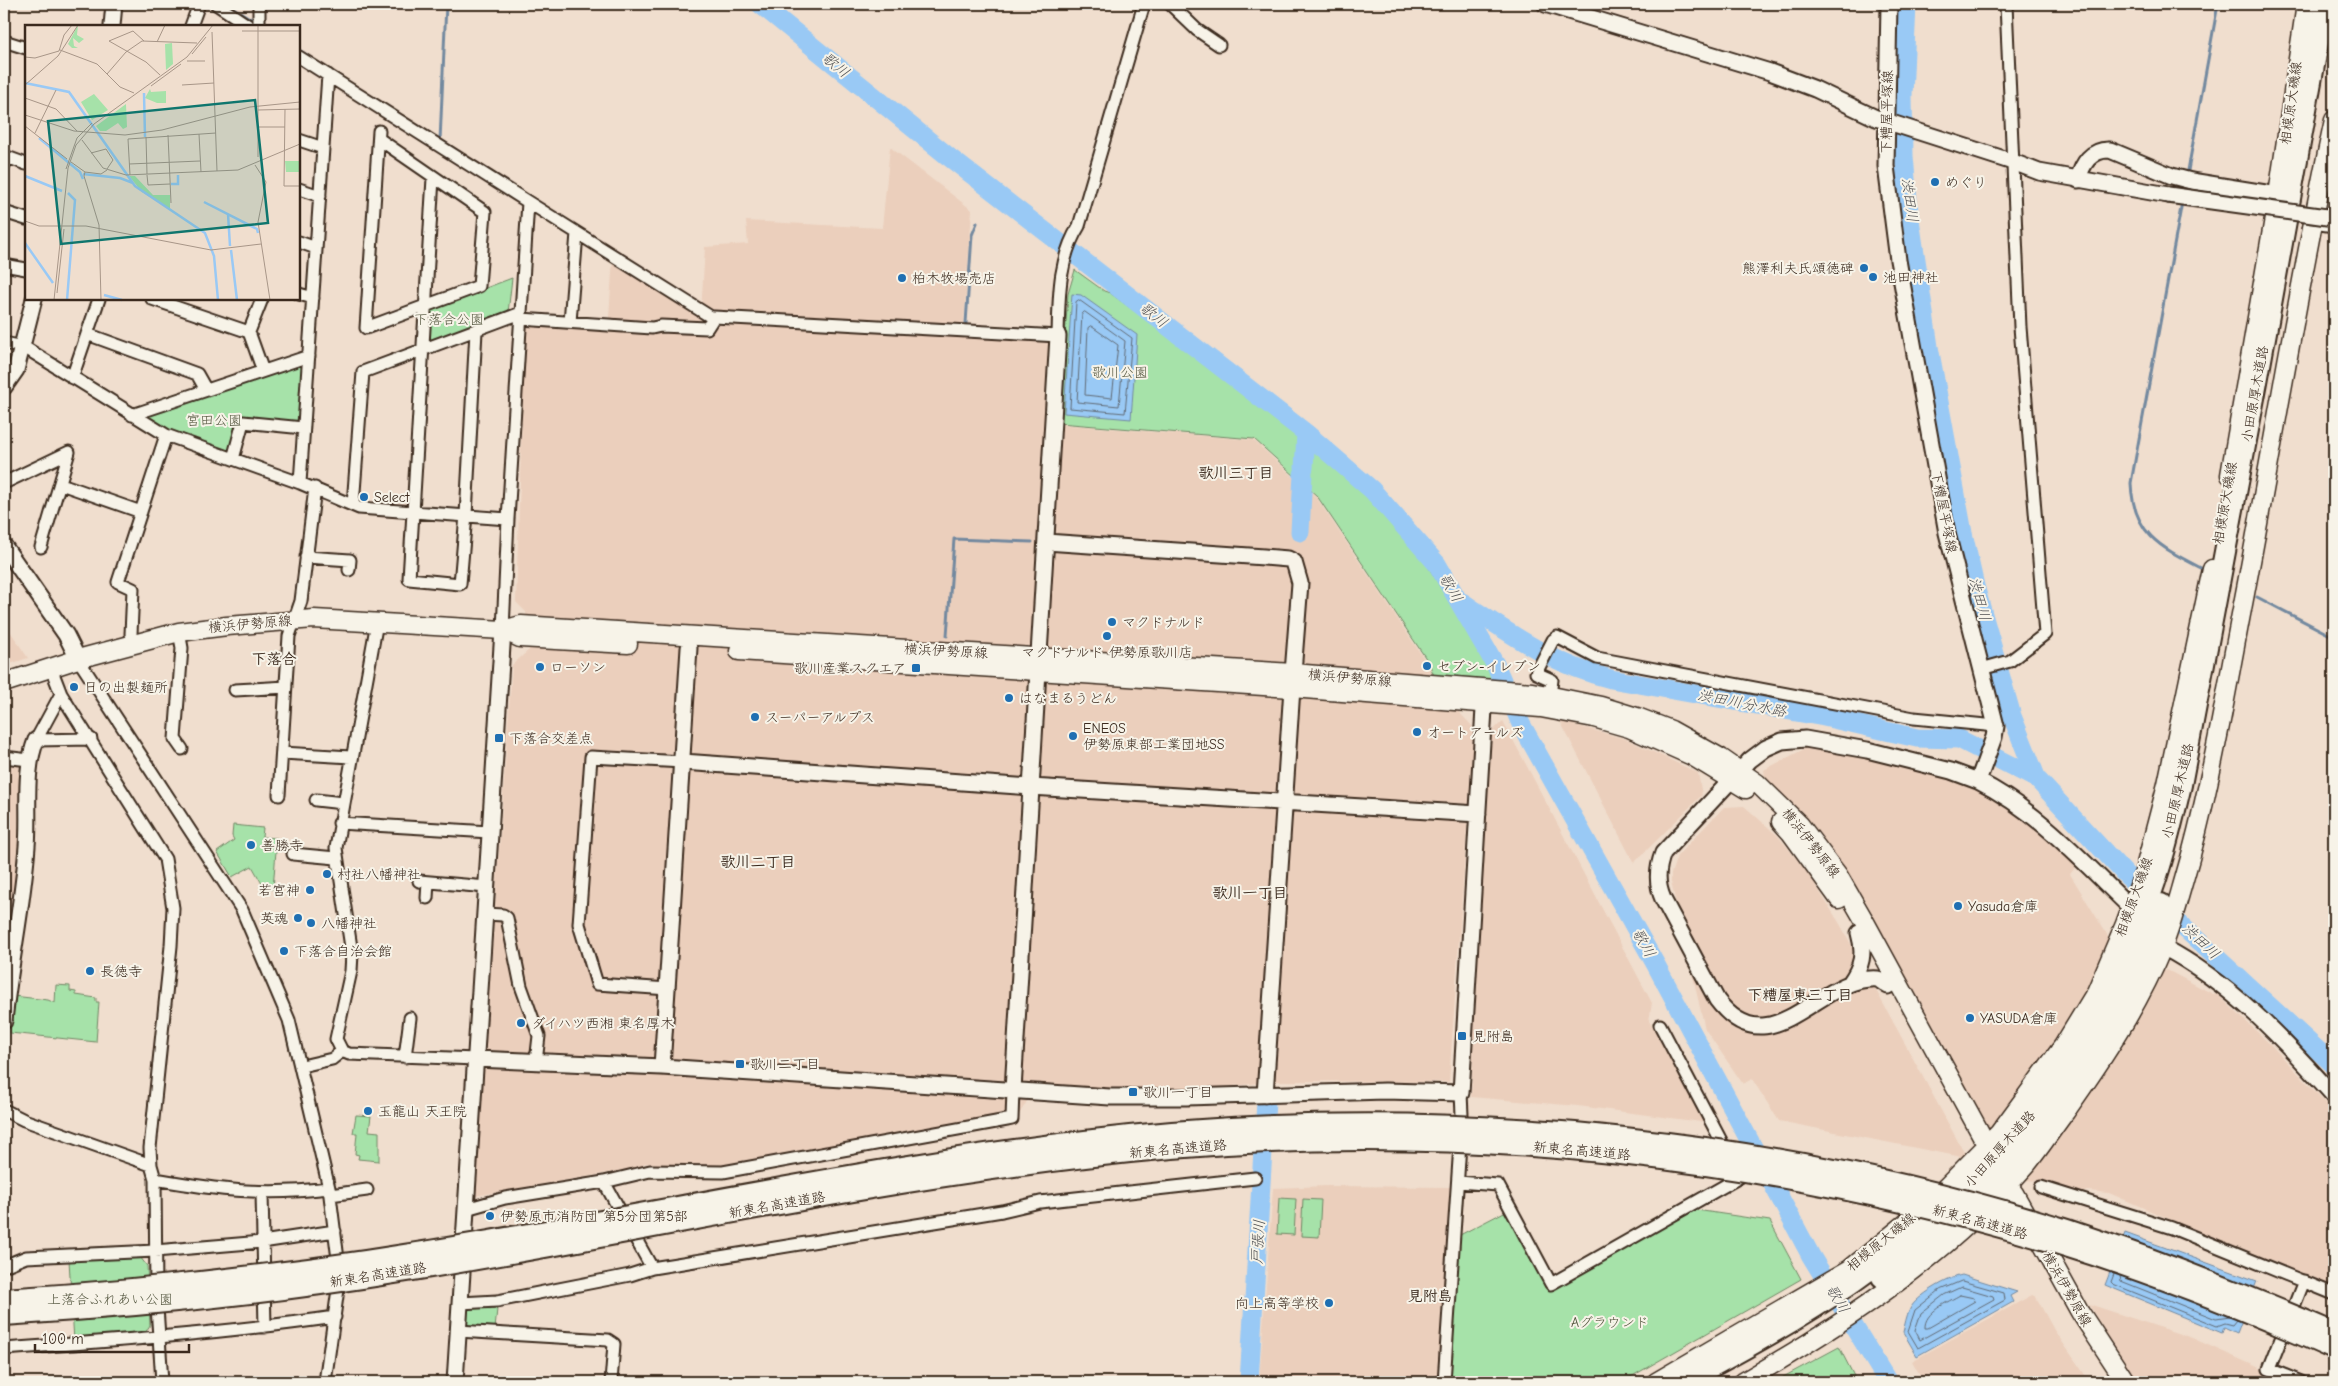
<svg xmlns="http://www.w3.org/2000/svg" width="2338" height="1386" font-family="'Comic Neue','Klee One',sans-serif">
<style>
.built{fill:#ebcfbc}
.green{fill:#a6e2a9;stroke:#708664}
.water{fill:#99c9f5;stroke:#73899f}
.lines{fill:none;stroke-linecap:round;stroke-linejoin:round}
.shore{stroke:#616a74;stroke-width:1}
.stream{stroke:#73899f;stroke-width:3}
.river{stroke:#99c9f5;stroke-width:19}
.street-casing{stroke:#3b2a1e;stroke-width:15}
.secondary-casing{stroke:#3b2a1e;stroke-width:19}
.primary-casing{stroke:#3b2a1e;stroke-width:21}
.highway-casing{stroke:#3b2a1e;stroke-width:24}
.street{stroke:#f7f3e8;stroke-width:11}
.secondary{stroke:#f7f3e8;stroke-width:15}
.primary{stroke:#f7f3e8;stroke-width:18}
.highway{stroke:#f7f3e8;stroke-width:20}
.secondary-bridge-casing{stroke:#3b2a1e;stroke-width:19;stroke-linecap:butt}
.highway-bridge-casing{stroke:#3b2a1e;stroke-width:24;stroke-linecap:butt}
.secondary-bridge{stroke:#f7f3e8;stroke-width:15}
.highway-bridge{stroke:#f7f3e8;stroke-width:20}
.poi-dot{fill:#1f6fb2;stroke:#f7f3e8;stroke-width:2}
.labels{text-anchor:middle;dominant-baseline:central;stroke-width:4;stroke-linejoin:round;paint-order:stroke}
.street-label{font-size:14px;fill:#3b2a1e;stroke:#f7f3e8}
.poi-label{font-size:14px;fill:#3b2a1e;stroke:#f7f3e8;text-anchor:start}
.park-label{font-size:14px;fill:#565841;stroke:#f7f3e8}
.water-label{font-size:15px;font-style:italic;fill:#525254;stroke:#f7f3e8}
.neighbourhood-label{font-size:15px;font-weight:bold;fill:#3b2a1e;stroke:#f7f3e8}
.inset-river{fill:none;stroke:#99c9f5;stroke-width:2.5}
.inset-road{fill:none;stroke:#a89688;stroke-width:1}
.view{fill:#0f766e;fill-opacity:0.15;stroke:#0f766e;stroke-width:2.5}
.inset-edge{fill:none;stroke:#3b2a1e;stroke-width:2.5}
</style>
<rect width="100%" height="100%" fill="#f0dece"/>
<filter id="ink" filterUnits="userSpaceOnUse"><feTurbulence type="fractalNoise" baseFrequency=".02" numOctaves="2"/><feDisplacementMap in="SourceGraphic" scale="10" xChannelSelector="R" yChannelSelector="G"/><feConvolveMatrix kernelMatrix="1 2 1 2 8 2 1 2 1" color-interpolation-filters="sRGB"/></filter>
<g filter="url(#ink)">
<path class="built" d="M890 147 972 210 963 336 1054 342 1058 424 1253 440 1316 497 1431 669 1432 676 1457 710 1474 728 1449 1082 1279 1081 1159 1094 1036 1086 1017 1118 736 1171 644 1163 643 1167 475 1196 512 665 529 650 526 612 516 602 525 323 608 332 613 258 701 312 705 247 748 244 746 221 882 228Z
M4 622 28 658 4 666Z
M1503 721 1652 1003 1649 1021 1709 1123 1578 1106 1471 1097 1488 735Z
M1560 721 1626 739 1698 773 1702 795 1634 863Z
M1806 748 1833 751 1958 779 1996 797 2019 813 2059 848 2076 867 2070 874 2111 941 2086 997 2054 1047 1989 1135 1868 905 1840 861 1810 821 1765 776 1764 770Z
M4 762 17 763 22 769 23 837 15 923 4 930Z
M1744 806 1778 836 1807 872 1840 924 1967 1158 1779 1121 1752 1079 1743 1084 1705 1029 1671 882V874L1677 856 1724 807Z
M2157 969 2167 970 2213 994 2216 993 2269 1043 2334 1111V1290L2109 1193 2088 1191 2078 1193 2052 1186 2043 1181 2020 1180Z
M1328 1186 1451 1187 1438 1382H1259L1273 1188Z
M2032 1295 2036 1297 2054 1330 2090 1382H1924L1912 1361Z
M2089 1304 2192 1338 2291 1382H2139L2112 1343Z"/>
<path class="green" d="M1075 270 1104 291 1110 293C1160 330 1210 367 1260 405 1315 446 1374 489 1415 545L1496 678 1493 680 1434 676 1429 663 1317 496 1254 439 1059 423 1068 294Z
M512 278 508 313 427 346 428 310Z
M300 362 305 366 301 424 241 420 231 455 169 433 149 422V415Z
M233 825 263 828 262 837 277 838 273 889H265L252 866 232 877 217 852 234 840 232 836Z
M56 985 70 986V991L76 992V995L96 998V1002H99L96 1042 10 1033 13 996 48 1000 55 1003Z
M356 1115 371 1116 369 1131 379 1132V1161L358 1159 359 1155 355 1154 357 1133H353Z
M1279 1198 1296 1199 1294 1235 1277 1234Z
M1303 1199 1321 1200 1319 1237 1301 1236Z
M1508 1210 1550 1288 1696 1210 1770 1221 1801 1279 1622 1382H1449L1458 1236Z
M140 1257 147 1266 150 1325 144 1335 74 1341 69 1260Z
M477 1308 497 1309 495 1329 467 1328 464 1325 465 1310Z
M1839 1347 1857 1382H1774Z"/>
<path class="water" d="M1072 294 1081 295 1137 335 1131 419 1064 413Z
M2125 1233 2257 1281 2237 1333 2224 1327 2222 1333 2105 1285Z
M1962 1275 2017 1292 2010 1296 2013 1302 1917 1356 1903 1332C1905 1325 1906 1316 1910 1309 1916 1296 1948 1278 1962 1275Z"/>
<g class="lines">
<path class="shore" d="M1079 300 1132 338 1125 413 1070 408 1076 302Z
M1085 312 1125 341 1119 406 1077 402 1082 314Z
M1091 326 1118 345 1112 398 1085 395 1088 328Z
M2200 1266 2250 1286
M2114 1274 2111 1282 2113 1284 2217 1326 2225 1323 2233 1325 2237 1320
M2120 1276 2121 1281 2216 1319 2230 1317
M1962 1281 2004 1293 2005 1300 1918 1348 1908 1331 1915 1310 1940 1290Z
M1962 1287 1993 1296 1994 1299 1920 1340 1915 1330 1921 1313 1944 1295Z
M1960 1295 1974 1298 1975 1301 1928 1328H1925C1924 1312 1948 1302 1960 1295Z"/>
<path class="stream" d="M227 4 256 22
M299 50 307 55
M440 141 446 4
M2187 176 2218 4
M2182 202 2131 483C2133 534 2160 547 2201 568
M966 323 972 235 977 223
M2257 597 2334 637
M947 636 954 539 1032 542"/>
<path class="river" d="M760 4 949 157 1306 433 1372 490 1437 564 1495 664 1521 724 1656 965 1811 1256 1888 1382
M1907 4 1903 96 1904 156 1909 213 1929 347 1963 533 1975 586 2012 716 2037 779 2125 874 2334 1065
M1304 468 1306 433
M1300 532 1303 474
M1462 602C1509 633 1555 666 1611 679L1824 717 1917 738 1959 739 2037 779
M1249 1382 1266 1101"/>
<g class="street-casing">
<path id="street" d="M216 4 249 26
M259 4V26
M1170 4 1197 30 1219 45
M191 26 199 4
M4 41 26 48
M299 57 528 202 508 519 503 630
M379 139 485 212 479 286 366 328 379 131
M299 140 323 148
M4 165 7 157 26 164
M433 178 409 579 460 584 466 515 476 331
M299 189 320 196
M528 202 711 317H714
M4 212 26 219
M2313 223 2334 226
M299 242 316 248
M4 265 26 269
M299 294 313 298
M152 299 249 332
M262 299 249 332 263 371
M521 319 652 328 661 326 707 328 714 317 1058 336C1059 299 1058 259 1079 226L1144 4
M570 322 577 233
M87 334 197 374 206 390
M4 343 24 347 166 435 300 483 359 508 508 519
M72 378 99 299
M132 415 309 356
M233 459 243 422 303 428
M4 483 69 452 41 547
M300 483 328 75
M61 484 141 512
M353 505 363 372 521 313
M306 557 350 560 349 570
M377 622 336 848 352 954 351 971 336 1039 342 1051 349 1054 476 1059
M179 632 182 648 175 739 182 749
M131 634 133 589 118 582 166 435
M78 659 242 910 289 1020 329 1188 340 1275 325 1382
M51 668 61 694 165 859 173 908 171 946 150 1148 151 1165 155 1179 156 1292 162 1382
M1981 669 2010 661 2045 634 2020 327 2006 4
M235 690 286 687
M61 694 36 740 91 739
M1550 695 1552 680 1536 673 1553 640 1557 637 1597 658 1914 718 1996 726
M282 753 351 757
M4 757 29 760
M279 795 289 636 301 601 315 488
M316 800 343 803
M339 823 490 832
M293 854 336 858
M419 881 487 887
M427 898 428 882
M485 914 503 915 507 918 521 986 539 1036 536 1062
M668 989 597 984 579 924 591 757 683 762
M1660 1025 1728 1154
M405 1057 410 1018
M302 1066 332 1059 342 1051
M4 1110 24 1120 151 1165
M155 1179C218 1190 264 1196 329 1188
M604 1182 652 1268
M1458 1182 1498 1185 1551 1284 1740 1177 1736 1170
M2041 1187 2172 1228 2334 1294
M262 1193 265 1327
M330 1195 367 1190
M466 1209 505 1198 604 1182 650 1171 723 1172 1007 1120 1012 1119 1013 1090
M4 1266 26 1257 155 1251 262 1242 335 1231
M460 1303 497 1301 630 1275 652 1268 1002 1211 1040 1202 1255 1178
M458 1331 608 1340 614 1344 611 1382
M4 1349C115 1341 225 1333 335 1317
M1444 1382 1462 1115 1461 1093
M2301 1382 2269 1369 2304 1281"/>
</g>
<g class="secondary-casing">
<path id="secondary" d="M1545 4 1770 72 1815 89 1876 118 2013 162 2039 172 2168 195
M112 26 114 4
M2078 180C2082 164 2091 149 2110 150L2172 176 2191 181 2278 195
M4 387 16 370 34 299
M1046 542 1264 557 1288 559 1294 562 1300 583 1293 673
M4 546 66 635 78 659
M683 762 1031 787 1478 814
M1978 781C2038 811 2083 862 2131 908
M2163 947C2230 982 2284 1040 2334 1096
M1850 983C1862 966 1865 954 1859 933
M1888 986 1878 979C1819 974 1771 1071 1717 1000L1663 899C1656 883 1657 869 1663 853L1750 760 1766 748 1782 741 1805 739 1867 750 1951 771 1978 781 1994 737 1996 726 1947 533 1898 260 1886 166 1889 4
M4 1021C10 962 23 905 27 846 30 810 23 774 36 740
M476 1059 662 1067 1110 1097H1186L1385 1091 1461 1093 1485 692
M662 1067 689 648
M1013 1090 1058 336
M1265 1095 1292 688
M455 1382 503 630"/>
</g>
<g class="primary-casing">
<path id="primary" d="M2230 475 2278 195 2306 4
M503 630 520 638 628 644
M739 651 1292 688 1541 708 1594 718 1629 728 1692 756 1746 789
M4 683 78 659 179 632 227 626 314 619 503 630 521 625 1293 673 1532 692 1601 706 1637 717 1671 730 1721 758 1757 783 1800 825 1838 875 1864 920 1982 1136
M1781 822 1791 833 1839 899
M2014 1193 2080 1312 2126 1382
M1656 1382 1850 1269 1904 1225 1946 1187 1999 1133 2063 1046 2096 992 2125 924 2144 872 2167 784 2212 569
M1743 1382C1847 1322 1948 1255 2027 1164 2041 1147 2053 1128 2066 1111 2103 1059 2139 1005 2163 946 2171 926 2177 904 2183 883 2210 792 2225 697 2243 604 2274 443 2299 280 2334 120"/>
</g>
<g class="highway-casing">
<path id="highway" d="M1882 1277C2009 1183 2113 1057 2161 904
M1683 1382C1741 1351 1800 1319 1854 1281 1989 1186 2086 1064 2145 910 2161 869 2171 827 2181 785L2257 382 2325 4"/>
</g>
<use href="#street" class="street"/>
<use href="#secondary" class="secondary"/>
<use href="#primary" class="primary"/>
<use href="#highway" class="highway"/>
<g class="secondary-bridge-casing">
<path id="secondary-bridge" d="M2168 195 2334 218"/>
</g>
<g class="highway-bridge-casing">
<path id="highway-bridge" d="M4 1299C167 1289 328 1269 489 1241 716 1202 942 1152 1172 1132 1471 1108 1781 1139 2067 1230 2158 1260 2246 1295 2334 1333
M4 1315C135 1307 265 1294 395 1273 653 1231 910 1171 1172 1148 1470 1123 1770 1157 2056 1243 2151 1272 2244 1309 2334 1349"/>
</g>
<use href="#secondary-bridge" class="secondary-bridge"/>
<use href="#highway-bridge" class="highway-bridge"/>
</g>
</g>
<g class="poi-dot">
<circle cx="1935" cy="182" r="5"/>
<circle cx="1864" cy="268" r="5"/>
<circle cx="1873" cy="277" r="5"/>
<circle cx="902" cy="278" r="5"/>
<circle cx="364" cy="497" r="5"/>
<circle cx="1112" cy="622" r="5"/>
<circle cx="1107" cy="636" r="5"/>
<circle cx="1427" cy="666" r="5"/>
<circle cx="540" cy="667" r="5"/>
<rect x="911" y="663" width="10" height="10" rx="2.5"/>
<circle cx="74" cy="687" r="5"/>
<circle cx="1009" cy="698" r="5"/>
<circle cx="755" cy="717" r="5"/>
<circle cx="1417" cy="732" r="5"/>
<circle cx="1073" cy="736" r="5"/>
<rect x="494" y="733" width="10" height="10" rx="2.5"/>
<circle cx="251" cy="845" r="5"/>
<circle cx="327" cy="874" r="5"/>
<circle cx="310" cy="890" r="5"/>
<circle cx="1958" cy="906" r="5"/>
<circle cx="298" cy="918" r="5"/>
<circle cx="311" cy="923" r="5"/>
<circle cx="284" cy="951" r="5"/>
<circle cx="90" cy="971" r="5"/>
<circle cx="1970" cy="1018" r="5"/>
<circle cx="521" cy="1023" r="5"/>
<rect x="1457" y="1031" width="10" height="10" rx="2.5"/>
<rect x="735" y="1059" width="10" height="10" rx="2.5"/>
<rect x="1128" y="1087" width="10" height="10" rx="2.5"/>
<circle cx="368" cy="1111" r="5"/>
<circle cx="490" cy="1216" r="5"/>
<circle cx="1329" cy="1303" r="5"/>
</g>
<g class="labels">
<g class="street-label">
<text transform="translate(2291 103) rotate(-82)">相模原大磯線</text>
<text transform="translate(1887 112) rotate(-89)">下糟屋平塚線</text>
<text transform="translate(2255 394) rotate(-80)">小田原厚木道路</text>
<text transform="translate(2225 503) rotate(-80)">相模原大磯線</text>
<text transform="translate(1944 512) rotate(79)">下糟屋平塚線</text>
<text transform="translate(250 624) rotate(-5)">横浜伊勢原線</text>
<text transform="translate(946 651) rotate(3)">横浜伊勢原線</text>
<text transform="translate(1350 678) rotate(5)">横浜伊勢原線</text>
<text transform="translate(2178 791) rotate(-77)">小田原厚木道路</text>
<text transform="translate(1811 843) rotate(52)">横浜伊勢原線</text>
<text transform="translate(2134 897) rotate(-70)">相模原大磯線</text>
<text transform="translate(1178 1149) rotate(-5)">新東名高速道路</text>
<text transform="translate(2000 1149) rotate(-48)">小田原厚木道路</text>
<text transform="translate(1582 1151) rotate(5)">新東名高速道路</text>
<text transform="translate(777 1205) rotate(-10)">新東名高速道路</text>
<text transform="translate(1980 1222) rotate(15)">新東名高速道路</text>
<text transform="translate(1881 1242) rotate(-39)">相模原大磯線</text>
<text transform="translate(378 1275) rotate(-9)">新東名高速道路</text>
<text transform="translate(2067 1289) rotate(60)">横浜伊勢原線</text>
</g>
<g class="poi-label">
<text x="1945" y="182">めぐり</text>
<text x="1854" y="268" text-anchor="end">熊澤利夫氏頌徳碑</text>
<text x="1883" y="277">池田神社</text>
<text x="912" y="278">柏木牧場売店</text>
<text x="374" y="497">Select</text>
<text x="1122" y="622">マクドナルド</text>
<text x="1107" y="652" text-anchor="middle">マクドナルド 伊勢原歌川店</text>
<text x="1437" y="666">セブン-イレブン</text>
<text x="550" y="667">ローソン</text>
<text x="906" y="668" text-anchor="end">歌川産業スクエア</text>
<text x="84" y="687">日の出製麺所</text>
<text x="1019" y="698">はなまるうどん</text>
<text x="765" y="717">スーパーアルプス</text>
<text x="1083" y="728">ENEOS<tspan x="1083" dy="16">伊勢原東部工業団地SS</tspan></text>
<text x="1427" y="732">オートアールズ</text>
<text x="509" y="738">下落合交差点</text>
<text x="261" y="845">善勝寺</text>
<text x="337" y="874">村社八幡神社</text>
<text x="300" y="890" text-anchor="end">若宮神</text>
<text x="1968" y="906">Yasuda倉庫</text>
<text x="288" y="918" text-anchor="end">英魂</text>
<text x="321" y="923">八幡神社</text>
<text x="294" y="951">下落合自治会館</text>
<text x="100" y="971">長徳寺</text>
<text x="1980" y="1018">YASUDA倉庫</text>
<text x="531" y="1023">ダイハツ西湘 東名厚木</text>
<text x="1472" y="1036">見附島</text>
<text x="750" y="1064">歌川二丁目</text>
<text x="1143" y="1092">歌川一丁目</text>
<text x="378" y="1111">玉龍山 天王院</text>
<text x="500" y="1216">伊勢原市消防団 第5分団第5部</text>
<text x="1319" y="1303" text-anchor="end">向上高等学校</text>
</g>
<g class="park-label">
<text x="449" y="319">下落合公園</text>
<text x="1120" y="372">歌川公園</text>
<text x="214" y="420">宮田公園</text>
<text x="110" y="1299">上落合ふれあい公園</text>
<text x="1610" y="1322">Aグラウンド</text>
</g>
<g class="water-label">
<text transform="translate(836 65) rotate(39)">歌川</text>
<text transform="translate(1910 200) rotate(82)">渋田川</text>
<text transform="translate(1154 315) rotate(38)">歌川</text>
<text transform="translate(1451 588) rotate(60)">歌川</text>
<text transform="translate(1980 599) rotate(75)">渋田川</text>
<text transform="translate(1742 703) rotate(11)">渋田川分水路</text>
<text transform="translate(2201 941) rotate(43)">渋田川</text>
<text transform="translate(1644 943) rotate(61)">歌川</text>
<text transform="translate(1258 1242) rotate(-87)">戸張川</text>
<text transform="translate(1838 1299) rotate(59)">歌川</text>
</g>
<g class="neighbourhood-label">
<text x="1236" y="473">歌川三丁目</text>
<text x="274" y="659">下落合</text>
<text x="758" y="862">歌川二丁目</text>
<text x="1250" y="893">歌川一丁目</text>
<text x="1800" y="995">下糟屋東三丁目</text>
<text x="1430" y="1296">見附島</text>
</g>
</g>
<g transform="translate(25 25)">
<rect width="275" height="275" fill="#f0dece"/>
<path d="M53 0 52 10 59 14 54 18 48 13 49 21 53 23H47L43 19ZM147 18 148 39 141 45 140 19ZM125 64 126 67 141 66V78H132L120 73ZM69 69 83 85 67 95 56 77ZM101 79 102 102 98 104 93 98 81 106H75L71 101ZM260 136H274V147H261ZM104 151H110L128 170H145V184L117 167Z" fill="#a6e2a9"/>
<path class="inset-river" d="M0 58 44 67 110 161 180 208 189 231 193 275M119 68 120 112M14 113 55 147 58 154M58 149 95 153 108 158M0 151 37 166M146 159H153V150M179 177 232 204 233 208M203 189 205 221M0 218 28 258M206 225 212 275M79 270 97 275M42 275 50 175 43 168"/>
<path class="inset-road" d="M233 0V132M217 6H275M187 7 192 146M119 16 108 6 84 16 121 37 135 50M132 17 140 0M35 25 72 39 95 62 109 68M167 29 181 12M0 32 10 33 34 26 39 10 47 0M162 36H180M82 49 101 27 117 16 172 18M0 60 33 31 53 0M157 60 189 58M126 61 156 39M0 73 31 84 52 106M260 84 259 161H275M233 85 275 84M0 90 49 106 100 110 137 105 225 82 275 77M0 101 42 134M233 102H260M10 108 31 65M174 109 176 147M143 110 146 178M121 112 122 149M57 115 78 143 101 150 213 145 275 119M66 128 81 124 88 135 82 144M46 137 60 147M104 139 175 136M230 140 241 157 233 197 245 275M41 144 52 113 67 98M105 150 103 114 191 108M122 150 123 160 145 159M0 196 14 201H61L186 225 236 219M32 268 39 204M29 275 43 143 51 120 69 99 162 32 188 0M76 275 74 200 59 151 60 147 76 149 82 145"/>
<path class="view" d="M230 75 243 198 36 219 23 96Z"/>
<rect width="275" height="275" class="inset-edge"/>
</g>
<rect width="2338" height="1386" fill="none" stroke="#f7f3e8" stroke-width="20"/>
<rect x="10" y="10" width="2318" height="1366" fill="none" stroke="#3b2a1e" stroke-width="2" filter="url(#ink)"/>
<path d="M35 1344v8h154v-8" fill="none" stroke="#3b2a1e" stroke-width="2.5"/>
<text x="42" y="1344" font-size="15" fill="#3b2a1e" stroke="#f7f3e8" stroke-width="4" paint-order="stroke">100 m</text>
</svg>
